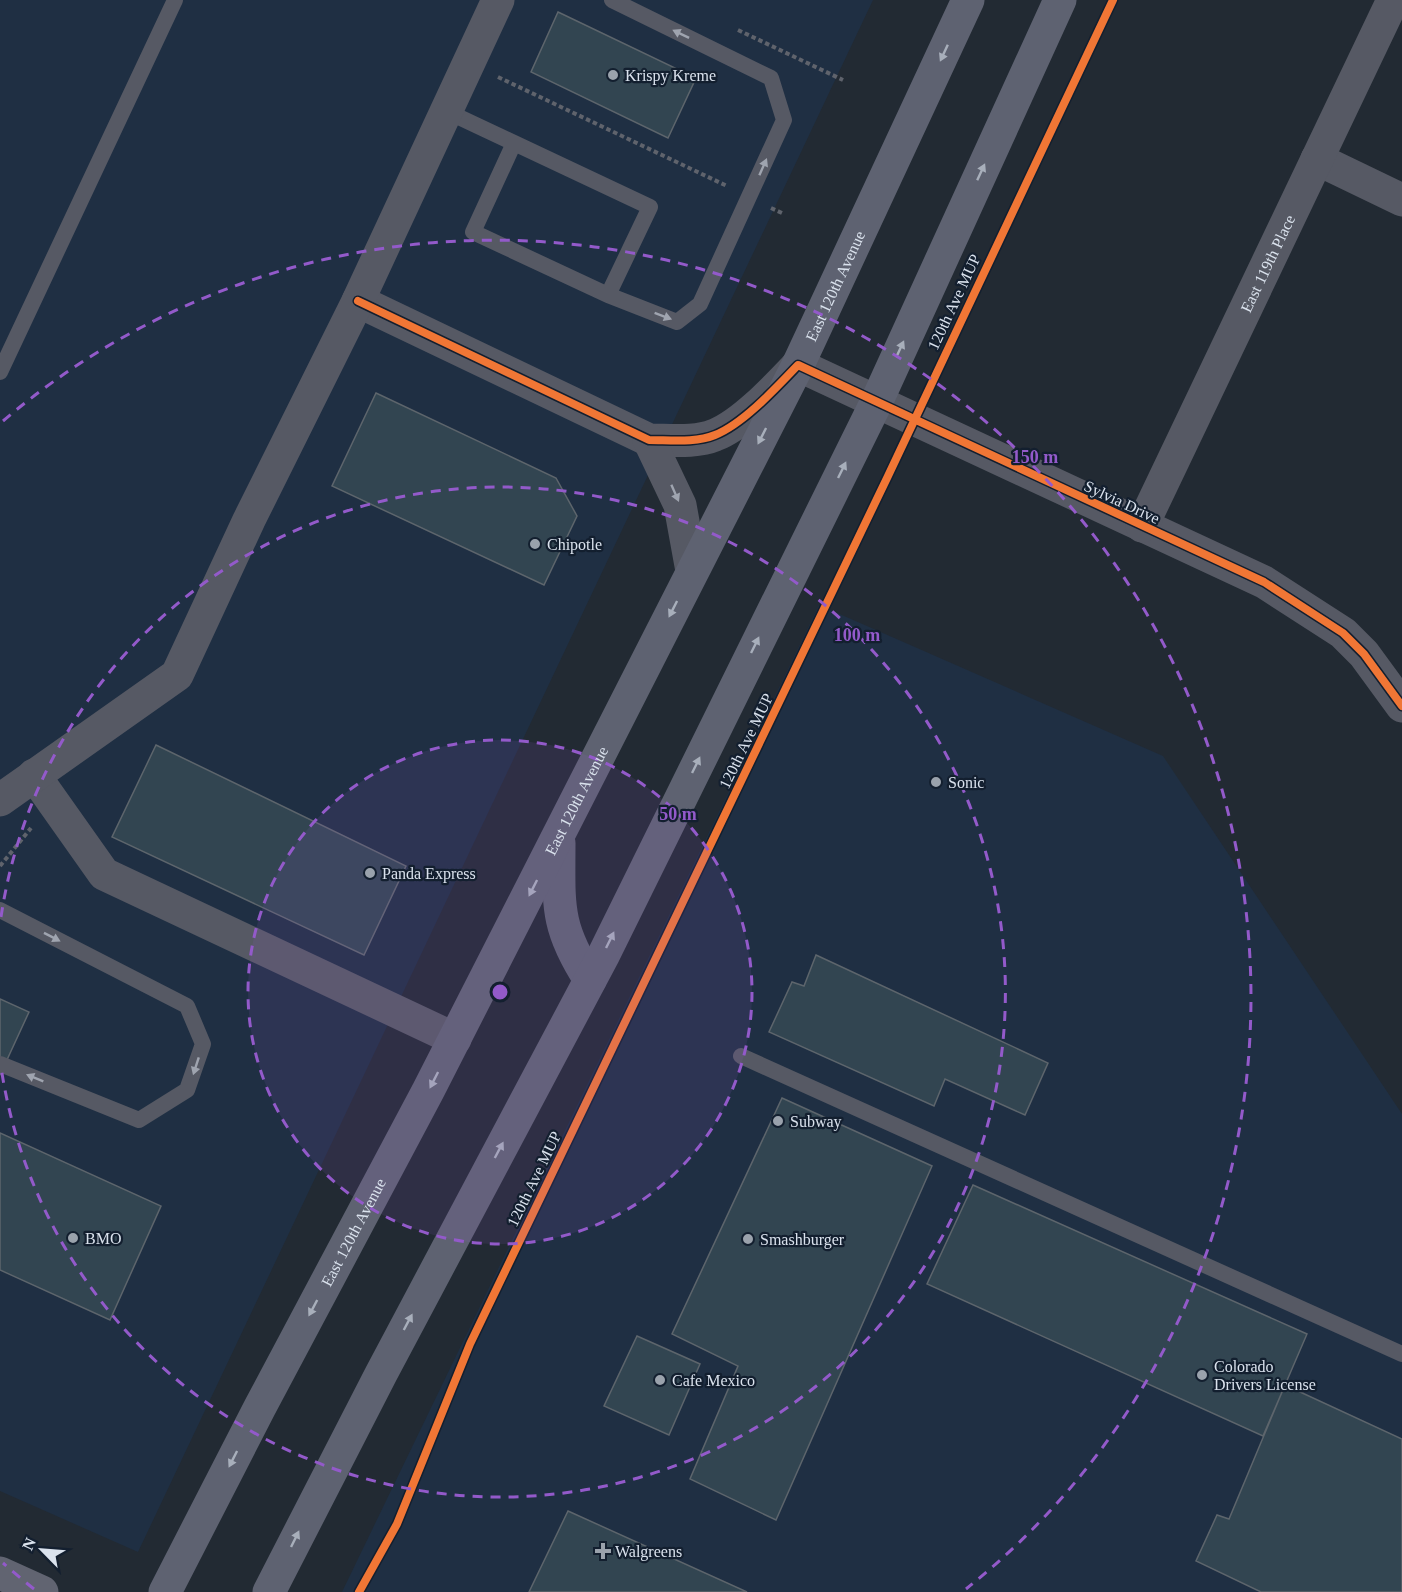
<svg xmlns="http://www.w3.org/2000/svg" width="1402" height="1592" font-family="'Times New Roman',serif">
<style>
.built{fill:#1f2f43}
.building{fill:#324551;stroke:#5d656c;stroke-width:1.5}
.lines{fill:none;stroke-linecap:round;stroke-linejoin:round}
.path{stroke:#5f636c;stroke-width:4;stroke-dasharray:4.5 3;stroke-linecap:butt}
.lane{stroke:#565964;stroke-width:16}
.street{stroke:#565964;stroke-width:33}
.secondary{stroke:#616471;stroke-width:33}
.primary{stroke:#5e6271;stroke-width:33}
.cycleway-casing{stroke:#131f2f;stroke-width:11}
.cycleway{stroke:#f07635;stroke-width:8}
.oneway{fill:#9fa4af}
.oneway2{fill:#a8afbb}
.ring{fill:none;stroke:#935aca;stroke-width:3;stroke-dasharray:10 8}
.poi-dot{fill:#9aa2ac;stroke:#131f2f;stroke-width:2}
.labels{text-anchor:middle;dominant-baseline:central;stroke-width:4.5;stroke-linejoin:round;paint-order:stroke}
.poi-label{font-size:16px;fill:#dae2ed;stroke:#131f2f;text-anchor:start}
.street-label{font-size:16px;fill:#dae2ed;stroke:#131f2f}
.centre{fill:#935aca;stroke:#131f2f;stroke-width:3}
.ring-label{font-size:18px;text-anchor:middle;font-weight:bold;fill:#935aca;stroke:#131f2f;stroke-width:4.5;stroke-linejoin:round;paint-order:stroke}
</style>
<rect width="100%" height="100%" fill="#222a33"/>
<path class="built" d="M0 0H873L138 1552 0 1491Z
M819 605 1163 756 1402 1114V1592H342Z"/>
<path class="building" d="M558 12 696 78 668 138 531 72Z
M376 393 556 478 577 516 544 585 332 486Z
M156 745 406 866 364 955 112 837Z
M816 955 1048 1063 1025 1115 945 1079 934 1106 769 1032 792 982 804 986Z
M0 999 29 1012 0 1075Z
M782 1098 932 1166 776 1520 690 1479 738 1366 672 1334Z
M0 1133 161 1206 110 1320 0 1270Z
M973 1185 1307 1334 1263 1436 927 1284Z
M637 1336 700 1364 669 1435 604 1406Z
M1285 1385 1402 1439V1592H1261L1196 1561 1217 1515 1229 1519Z
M568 1511 747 1592H529Z"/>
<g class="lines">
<path class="path" d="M738 30 843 80
M498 77 727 186
M771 208 782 213
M0 866 31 828"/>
<path class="lane" d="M446 111 650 207 608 295 473 232 514 143
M608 295 677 322 700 304 784 120 771 78 612 0
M0 372 175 0
M0 910 187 1006 203 1044 187 1090 139 1120 0 1064
M741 1056 1402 1354"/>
<g class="street">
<path d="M1317 159 1402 200"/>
<path d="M358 301 649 440C670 440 696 443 715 435 743 424 777 387 798 365L1264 582 1343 633 1364 654 1402 706"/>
<path d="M649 440 680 505 692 571"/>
<path id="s1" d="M1142 526 1393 0"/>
<path d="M34 775 104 874 455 1039"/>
<path d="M0 800 177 675 249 520 358 301 498 0"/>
</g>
<path class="secondary" d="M0 1573 42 1592"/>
<g class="primary">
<path d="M559 843C559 905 555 926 590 980"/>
<path id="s2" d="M165 1592 260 1407 428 1091 798 365 968 0"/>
<path d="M269 1592 381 1374 604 954 876 403 1060 0"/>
</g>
<g class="cycleway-casing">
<path id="cycleway" d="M358 301 649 440C670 440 696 443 715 435 743 424 777 387 798 365L1264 582 1343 633 1364 654 1402 706
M359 1592 397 1524 470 1344 888 476 1113 0"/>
</g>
<use href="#cycleway" class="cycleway"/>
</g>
<defs><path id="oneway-solid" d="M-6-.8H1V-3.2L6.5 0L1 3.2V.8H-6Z" transform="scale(1.5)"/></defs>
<g class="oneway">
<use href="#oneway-solid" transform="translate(681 34) rotate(-154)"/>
<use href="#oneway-solid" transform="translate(763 167) rotate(-66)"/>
<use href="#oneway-solid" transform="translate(663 316) rotate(21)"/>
<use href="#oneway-solid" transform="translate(675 493) rotate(66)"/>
<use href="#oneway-solid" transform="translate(52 937) rotate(27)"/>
<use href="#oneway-solid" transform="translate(196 1066) rotate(108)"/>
<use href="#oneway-solid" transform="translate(35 1078) rotate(-158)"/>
</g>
<g class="oneway2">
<use href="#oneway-solid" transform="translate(944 53) rotate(115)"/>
<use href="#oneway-solid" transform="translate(981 172) rotate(-65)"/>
<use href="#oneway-solid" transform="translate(900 349) rotate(-65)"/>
<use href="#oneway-solid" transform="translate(762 436) rotate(117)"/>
<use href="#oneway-solid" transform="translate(842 470) rotate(-64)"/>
<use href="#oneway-solid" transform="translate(673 609) rotate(117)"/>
<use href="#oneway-solid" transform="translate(755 645) rotate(-64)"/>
<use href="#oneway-solid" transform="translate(696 765) rotate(-64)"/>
<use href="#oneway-solid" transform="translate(533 888) rotate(117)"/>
<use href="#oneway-solid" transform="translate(610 940) rotate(-64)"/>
<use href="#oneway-solid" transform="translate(434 1080) rotate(117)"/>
<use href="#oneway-solid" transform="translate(499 1150) rotate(-62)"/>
<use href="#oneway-solid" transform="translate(313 1308) rotate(118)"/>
<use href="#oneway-solid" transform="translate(408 1322) rotate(-62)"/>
<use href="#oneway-solid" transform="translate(233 1459) rotate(117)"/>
<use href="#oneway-solid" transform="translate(295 1539) rotate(-64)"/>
</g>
<circle cx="500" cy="992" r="252" fill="#935aca" fill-opacity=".12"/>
<g class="ring">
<circle cx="500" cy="992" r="252"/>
<path d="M1 917A505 505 0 1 1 1 1067"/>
<path d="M34 1589A757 757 0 0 1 3 1563M3 421A757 757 0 1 1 966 1589"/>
</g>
<g class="poi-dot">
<circle cx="613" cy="75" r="6"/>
<circle cx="535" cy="544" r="6"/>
<circle cx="936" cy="782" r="6"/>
<circle cx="370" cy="873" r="6"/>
<circle cx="778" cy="1121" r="6"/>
<circle cx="73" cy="1238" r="6"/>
<circle cx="748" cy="1239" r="6"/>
<circle cx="1202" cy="1375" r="6"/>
<circle cx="660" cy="1380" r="6"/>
<path d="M600 1542h6v6h6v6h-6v6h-6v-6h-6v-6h6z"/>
</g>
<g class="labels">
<g class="poi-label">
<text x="625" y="75">Krispy Kreme</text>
<text x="547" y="544">Chipotle</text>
<text x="948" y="782">Sonic</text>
<text x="382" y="873">Panda Express</text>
<text x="790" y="1121">Subway</text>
<text x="85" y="1238">BMO</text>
<text x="760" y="1239">Smashburger</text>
<text x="1214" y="1366">Colorado<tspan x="1214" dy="18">Drivers License</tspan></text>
<text x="672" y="1380">Cafe Mexico</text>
<text x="615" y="1551">Walgreens</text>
</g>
<g class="street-label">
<text stroke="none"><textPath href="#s1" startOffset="291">East 119th Place</textPath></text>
<text stroke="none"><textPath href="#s2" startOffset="1468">East 120th Avenue</textPath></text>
<text transform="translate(954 302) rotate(-65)">120th Ave MUP</text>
<text transform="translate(1122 502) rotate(25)">Sylvia Drive</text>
<text transform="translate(746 741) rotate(-64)">120th Ave MUP</text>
<text stroke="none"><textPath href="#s2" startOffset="892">East 120th Avenue</textPath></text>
<text transform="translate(534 1179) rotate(-64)">120th Ave MUP</text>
<text stroke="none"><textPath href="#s2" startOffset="406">East 120th Avenue</textPath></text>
</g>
</g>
<circle cx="500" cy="992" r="9" class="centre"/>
<g class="ring-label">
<text x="1035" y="463">150 m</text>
<text x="857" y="641">100 m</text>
<text x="678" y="820">50 m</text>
</g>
<g transform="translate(42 1550) rotate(295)" stroke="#131f2f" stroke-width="4.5" paint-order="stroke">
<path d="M0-4.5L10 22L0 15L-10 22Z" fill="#dae2ed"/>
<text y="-9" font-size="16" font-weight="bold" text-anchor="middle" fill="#dae2ed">N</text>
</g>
</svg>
